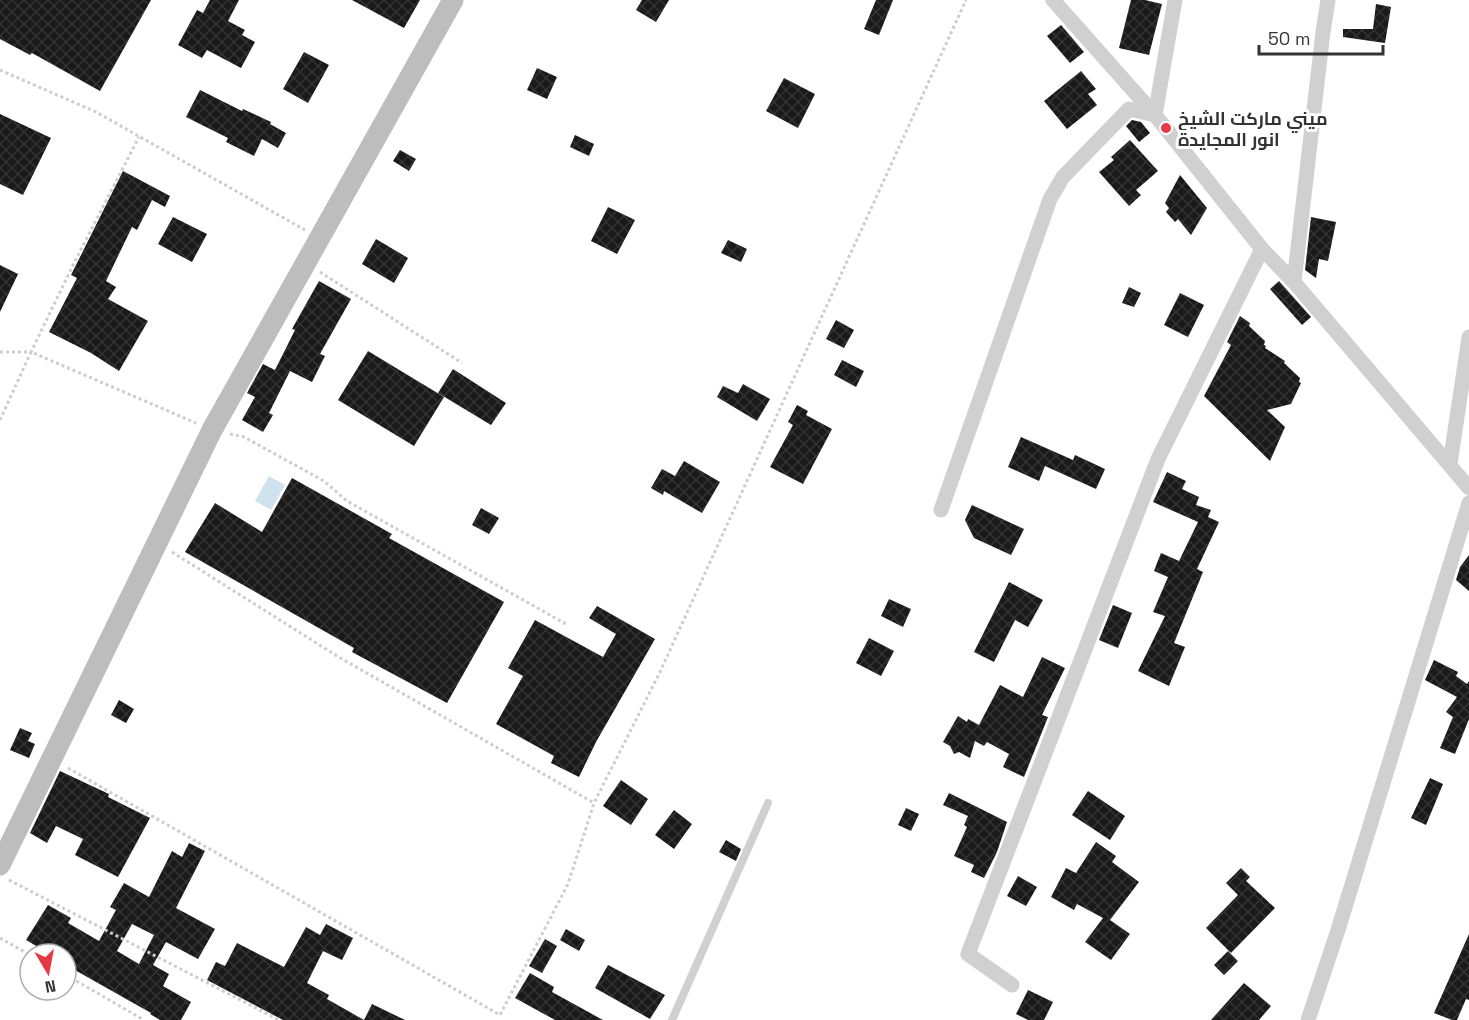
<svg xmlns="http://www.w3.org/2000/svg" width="1469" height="1020" font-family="'Space Grotesk',Cairo,sans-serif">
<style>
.water{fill:#cfe2ee}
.building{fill:url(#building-cross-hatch);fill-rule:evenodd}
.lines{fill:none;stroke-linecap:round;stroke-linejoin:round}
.path{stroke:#cdcdcd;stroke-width:3;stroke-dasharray:3 3;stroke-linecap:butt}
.lane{stroke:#d0d0d0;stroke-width:8}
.street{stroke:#d0d0d0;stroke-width:15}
.secondary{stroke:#bdbdbd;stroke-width:21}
.poi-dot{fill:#e63946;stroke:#fff;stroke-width:2}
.labels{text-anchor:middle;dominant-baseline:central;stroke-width:6;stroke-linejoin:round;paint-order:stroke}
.poi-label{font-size:18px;font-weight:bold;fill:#333;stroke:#fff;text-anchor:start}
</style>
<defs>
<pattern id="building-cross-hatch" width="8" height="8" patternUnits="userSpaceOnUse" patternTransform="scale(1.5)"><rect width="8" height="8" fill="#1a1a1a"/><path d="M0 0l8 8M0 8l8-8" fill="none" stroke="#333"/></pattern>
</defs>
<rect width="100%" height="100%" fill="#fff"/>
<path class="water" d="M269 476 285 485 271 510 255 501Z"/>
<path class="building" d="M0 0H151L100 91 32 53 30 55 0 39Z
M210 0H239L228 21 245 30 242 35 255 42 241 68 207 50 202 58 178 45 197 10 203 13Z
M352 0H420L404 28Z
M642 0H669L656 22 636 10Z
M876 0H893L879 35 864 29Z
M1131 0H1145L1162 4 1149 55 1119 48Z
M1376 4 1391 7 1385 43 1343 37V29H1373Z
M1061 25 1084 52 1070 63 1047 36Z
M304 52 329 65 308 103 283 89Z
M537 68 557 77 547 99 527 90Z
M1081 71 1096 89 1088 94 1097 105 1067 129 1044 101Z
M784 78 815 94 798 128 766 111Z
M200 90 242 111 243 109 271 122 270 124 286 133 278 148 262 139 254 156 226 142 228 138 186 117Z
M0 114 51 138 23 195 0 184Z
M1132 120 1141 122 1150 133 1139 142 1126 126Z
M575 135 594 144 589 156 570 147Z
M1130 140 1158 171 1136 190 1141 195 1129 206 1099 172 1114 160 1111 157Z
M400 150 416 159 409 171 393 161Z
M123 171 170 196 165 207 152 200 137 230 132 227 106 281 116 287 108 299 148 321 119 371 91 353 49 332 77 278 71 275Z
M1180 175 1207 208 1191 235 1178 219 1175 222 1166 212 1169 208 1165 203Z
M608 207 635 220 617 254 591 241Z
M173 217 207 234 192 262 158 244Z
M1311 217 1336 222 1328 261 1319 259 1316 278 1305 270Z
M376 239 408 258 394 283 362 264Z
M728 240 747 249 741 262 721 253Z
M0 265 18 274 0 312Z
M319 281 351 299 320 354 325 356 312 382 290 371 269 413 273 415 263 432 242 420 255 397 247 393 263 364 275 370 295 330 292 329Z
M1279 281 1311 317 1302 325 1270 289Z
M1129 287 1141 293 1134 307 1122 303Z
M1180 293 1204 305 1188 337 1164 325Z
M1240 316 1250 323 1249 326 1265 341 1264 345 1266 346 1265 348 1285 361 1284 363 1300 378 1299 382 1301 383 1291 404 1267 410 1285 427 1270 461 1204 396 1231 345 1227 342Z
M836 320 854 330 844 348 826 339Z
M368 351 444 397 414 446 338 400Z
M842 360 864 371 856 387 834 375Z
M453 369 506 403 491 425 438 393Z
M743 384 770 399 757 421 717 397 723 386 738 393Z
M797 405 808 411 806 415 832 429 803 484 770 467 793 425 788 422Z
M1021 437 1073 460 1075 455 1105 469 1096 489 1045 466 1039 481 1008 467Z
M684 461 720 482 702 513 664 491 663 495 651 488 662 469 675 476Z
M1167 472 1186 481 1182 489 1199 497 1196 505 1211 510 1208 517 1219 522 1197 569 1203 572 1174 643 1185 647 1169 686 1138 671 1165 616 1153 612 1168 577 1154 571 1157 563 1161 553 1179 561 1198 522 1153 502Z
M292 478 392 534 389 538 504 602 447 703 352 652 354 648 185 552 215 503 262 532Z
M972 505 1024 529 1011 555 974 538 965 520Z
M481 508 499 518 489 534 472 525Z
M1469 555V591L1456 580 1460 567Z
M1009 582 1043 600 1028 627 1015 620 994 662 974 652Z
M889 599 911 609 903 627 881 616Z
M1113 605 1132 613 1118 648 1099 640Z
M597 606 655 639 596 742 579 777 551 763 554 756 496 724 523 676 508 668 535 620 603 657 616 634 589 618Z
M869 638 894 651 881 676 856 663Z
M1042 657 1065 668 1042 715 1048 717 1024 777 1003 767 1009 754 987 742 984 746 975 741 970 758 959 752 954 754 950 746 943 742 958 716 967 722 968 719 979 725 1000 685 1023 697Z
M1434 660 1458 672 1456 676 1467 684 1469 681V719L1455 754 1440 748 1453 717 1446 712 1457 697 1425 680Z
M119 700 134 709 126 723 111 715Z
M20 728 32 733 28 741 35 744 29 758 10 750Z
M60 771 109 794 108 797 150 818 118 877 75 855 83 839 56 826 47 843 30 833Z
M1430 778 1443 784 1426 825 1411 818Z
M621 780 648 799 631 825 603 806Z
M1088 791 1125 816 1110 840 1072 815Z
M949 793 1007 822 997 852 984 878 971 872 974 865 954 856 967 827 964 825 968 816 943 805Z
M906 808 919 814 911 831 898 825Z
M674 810 692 824 674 849 655 835Z
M726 840 741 849 736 861 719 852Z
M1096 842 1116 856 1112 862 1139 882 1110 920 1130 934 1111 960 1085 942 1103 918 1077 904 1074 910 1051 897 1066 868 1076 873Z
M189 843 205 851 176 908 215 929 198 959 166 942 153 965 169 974 163 986 191 1002 181 1020H160L150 1014 151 1013 66 965V954H50L26 940 48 905 71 918 68 923 99 941 116 910 110 907 124 883 149 897 172 851 182 857ZM132 924 154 935 139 964 117 951Z
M1241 868 1250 877 1246 881 1275 908 1231 953 1206 928 1238 895 1226 883Z
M1018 876 1037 887 1026 906 1007 896Z
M326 924 353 938 342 960 323 951 307 983 329 995 327 999 364 1020 372 1004 405 1020H283L207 980 216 962 225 966 237 943 284 967 306 927 320 935Z
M566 929 585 940 579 951 560 940Z
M1469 934V1000L1466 999 1457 1020H1452L1434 1013Z
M545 939 557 946 542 973 529 966Z
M1228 951 1238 961 1224 975 1214 965Z
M608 965 665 995 650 1019 595 988Z
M530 973 554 987 552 992 603 1020H555L515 998Z
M1244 983 1271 1006 1259 1020H1211Z
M1028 990 1053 1002 1044 1020H1028L1016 1014Z"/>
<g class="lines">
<path class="path" d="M0 70 96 112 305 230
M320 272 462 363
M0 352H31L75 261 139 137
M0 420 31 352 196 423
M230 434 244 437 324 481 347 501 566 624
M172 552 337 656 594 803
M68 768 500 1015 568 884 594 803 660 672 966 0
M9 880 279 1020
M0 938 30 955
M66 975 144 1020"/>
<path class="lane" d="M672 1020 768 803"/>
<path class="street" d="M1053 0 1155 115 1262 249 1294 282 1469 488
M1294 282 1323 32 1328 0
M1450 464 1469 337
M941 510 1050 199 1063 177 1129 109 1155 115 1175 0
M1012 985 968 954 1158 459 1262 249
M1308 1020 1338 930 1469 503"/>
<path class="secondary" d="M0 865 212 430 453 0"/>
</g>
<circle class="poi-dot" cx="1166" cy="128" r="6"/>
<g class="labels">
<g class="poi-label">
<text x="1178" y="118">ميني ماركت الشيخ<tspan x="1178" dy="21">انور المجايدة</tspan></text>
</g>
</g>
<g transform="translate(48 972) rotate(170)"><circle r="28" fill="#ffffff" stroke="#adadad" stroke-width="1.5"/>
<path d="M0-4.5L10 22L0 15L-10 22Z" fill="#e63946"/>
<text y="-9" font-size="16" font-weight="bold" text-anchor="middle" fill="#333333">N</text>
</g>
<path d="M1259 45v9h124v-9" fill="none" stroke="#333333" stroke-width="3"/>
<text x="1268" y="45" font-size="18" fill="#333333" stroke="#ffffff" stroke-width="4.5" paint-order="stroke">50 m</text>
</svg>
